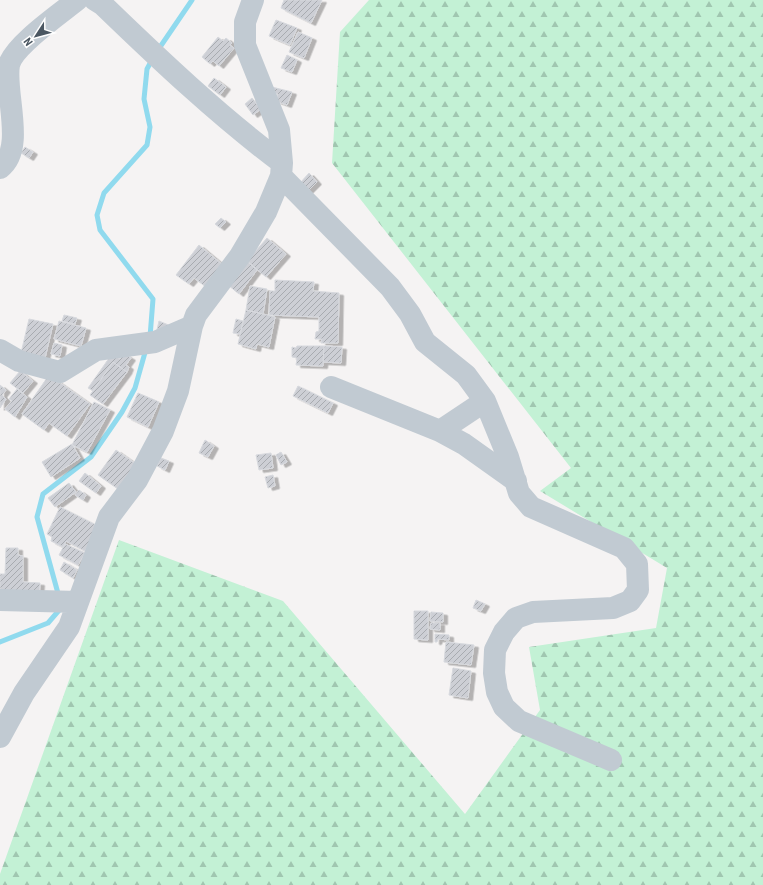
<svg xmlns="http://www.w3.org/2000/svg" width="763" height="885" font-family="'Roboto Condensed',sans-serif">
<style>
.forest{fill:url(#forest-firs)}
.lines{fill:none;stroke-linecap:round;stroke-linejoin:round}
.stream{stroke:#90daee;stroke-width:5}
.building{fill:url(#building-hatch);stroke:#d7d9de;filter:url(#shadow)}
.minor{stroke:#c1cad2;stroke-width:22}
</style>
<defs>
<pattern id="forest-firs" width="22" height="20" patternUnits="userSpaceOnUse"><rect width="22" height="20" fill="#c3f1d5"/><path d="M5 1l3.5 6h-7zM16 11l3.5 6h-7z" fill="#a0c6b0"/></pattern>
<pattern id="building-hatch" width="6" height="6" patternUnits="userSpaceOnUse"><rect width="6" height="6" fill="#cdcfd5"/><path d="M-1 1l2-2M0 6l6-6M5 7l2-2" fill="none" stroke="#a8abb0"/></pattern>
<filter id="shadow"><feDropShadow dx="4.5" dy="2.5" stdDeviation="0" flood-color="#0004"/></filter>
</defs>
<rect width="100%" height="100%" fill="#f5f3f3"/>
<path class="forest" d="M369 0H763V885H0V874L119 540 283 601 465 814 540 710 529 647 656 628 667 568 540 491 571 468 332 163 340 32Z"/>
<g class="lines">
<path class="stream" d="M158 50 192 0
M150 337 153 299 100 230 97 215 104 193 147 145 150 127 144 99 147 69 153 58
M59 597 37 517 43 494 91 457 122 412 135 388 146 349
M0 642 48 623 61 608"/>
</g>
<path class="building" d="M284 0H322L311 23 281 8Z
M276 20 297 28 290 45 269 36Z
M298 32 312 38 304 58 289 52Z
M218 37 223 41 226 38 232 43 230 45 234 48 219 66 213 61 210 64 202 57Z
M287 55 297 60 292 72 281 68Z
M214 78 226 87 220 95 208 86Z
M272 87 292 92 287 105 276 101 278 94 273 93Z
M252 98 261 109 253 115 245 104Z
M25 147 33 152 29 158 21 153Z
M309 173 317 182 308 191 300 183Z
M221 218 226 222 220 228 215 224Z
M267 238 286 254 266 277 247 261Z
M199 245 223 265 206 287 194 278 189 284 176 275Z
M247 261 257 270 239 294 228 285Z
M275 280 314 282 313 291 339 293 338 343H321L322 339H315L316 332 319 331V317L269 315 270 291H275Z
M250 286 267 289 263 314 246 310Z
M246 310 275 317 269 347 257 344 256 349 238 344Z
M64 315 77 318 75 324 62 321Z
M29 319 53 324 45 358 21 353Z
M236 319 243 321 240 334 233 333Z
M59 321 86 328 81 346 54 339Z
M159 321 173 327 156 334Z
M54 343 62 345 60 356 51 354Z
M297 346H324L323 366 296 365 297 358 292 357V347L296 348Z
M324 346 342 347 341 363 323 362Z
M123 353 131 358 126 365 129 367 127 372 113 362 93 391 88 388 112 354 120 359Z
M113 362 127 372 103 404 90 395Z
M20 371 33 381 23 393 10 383Z
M49 375 90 404 67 436 49 423 44 430 22 414Z
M0 385 6 390 2 395 6 399 0 408Z
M298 386 333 403 328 413 293 396Z
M17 389 27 397 15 417 5 409 12 401 9 399Z
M138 393 159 402 148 427 127 417Z
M94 402 110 410 87 452 72 445Z
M205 440 214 446 208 457 199 453Z
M72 444 80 458 51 477 42 462Z
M116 450 136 464 118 489 98 475Z
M281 452 287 462 281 465 276 455Z
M271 453 273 468 259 470 256 455Z
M161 458 169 461 165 470 157 466Z
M85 473 101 486 96 493 79 481Z
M273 475 275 486 268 488 265 477Z
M69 483 76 492 55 507 48 498Z
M79 490 86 495 83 500 75 495Z
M60 507 98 526 85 551 66 541 63 547 51 541 52 537 47 534Z
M65 544 85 553 78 565 59 555Z
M6 548H18V555L23 556V582L40 583 39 599 0 597V574H5Z
M64 562 77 570 73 578 60 570Z
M476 600 485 604 481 611 473 608Z
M414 611H428V640L414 639Z
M431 612 443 613V622L430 621Z
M431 623H440V630L430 629Z
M435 634 449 635V640L438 639 437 642H435Z
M446 642 474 645 471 665 444 662Z
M453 668 471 671 468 698 449 695Z"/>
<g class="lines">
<path class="minor" d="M95 0 103 5C160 60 218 115 282 163
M0 168C26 149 4 92 9 65 13 46 61 13 77 0
M281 176 390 287 410 314 425 342 466 375 485 401 508 457 519 493 531 507 624 548 637 564 638 590 630 601 613 608 533 612 516 618 504 632 495 650 494 673 497 692 504 707 519 721 611 760
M0 350 19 361 60 372 96 350 155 342 192 326
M331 387 440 431 464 444 516 481
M440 431 485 401
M0 600 78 602
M0 737 24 693 69 627 109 517 137 480 163 431 178 391 192 326 196 315 240 256 266 212 281 176 282 163 279 130 245 45V22L253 0"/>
</g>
<g transform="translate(36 36) rotate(234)" stroke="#ffffff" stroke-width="3" paint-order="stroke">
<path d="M0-3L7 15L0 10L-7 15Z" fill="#4a5661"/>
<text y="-6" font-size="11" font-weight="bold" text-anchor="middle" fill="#4a5661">N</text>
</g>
</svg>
